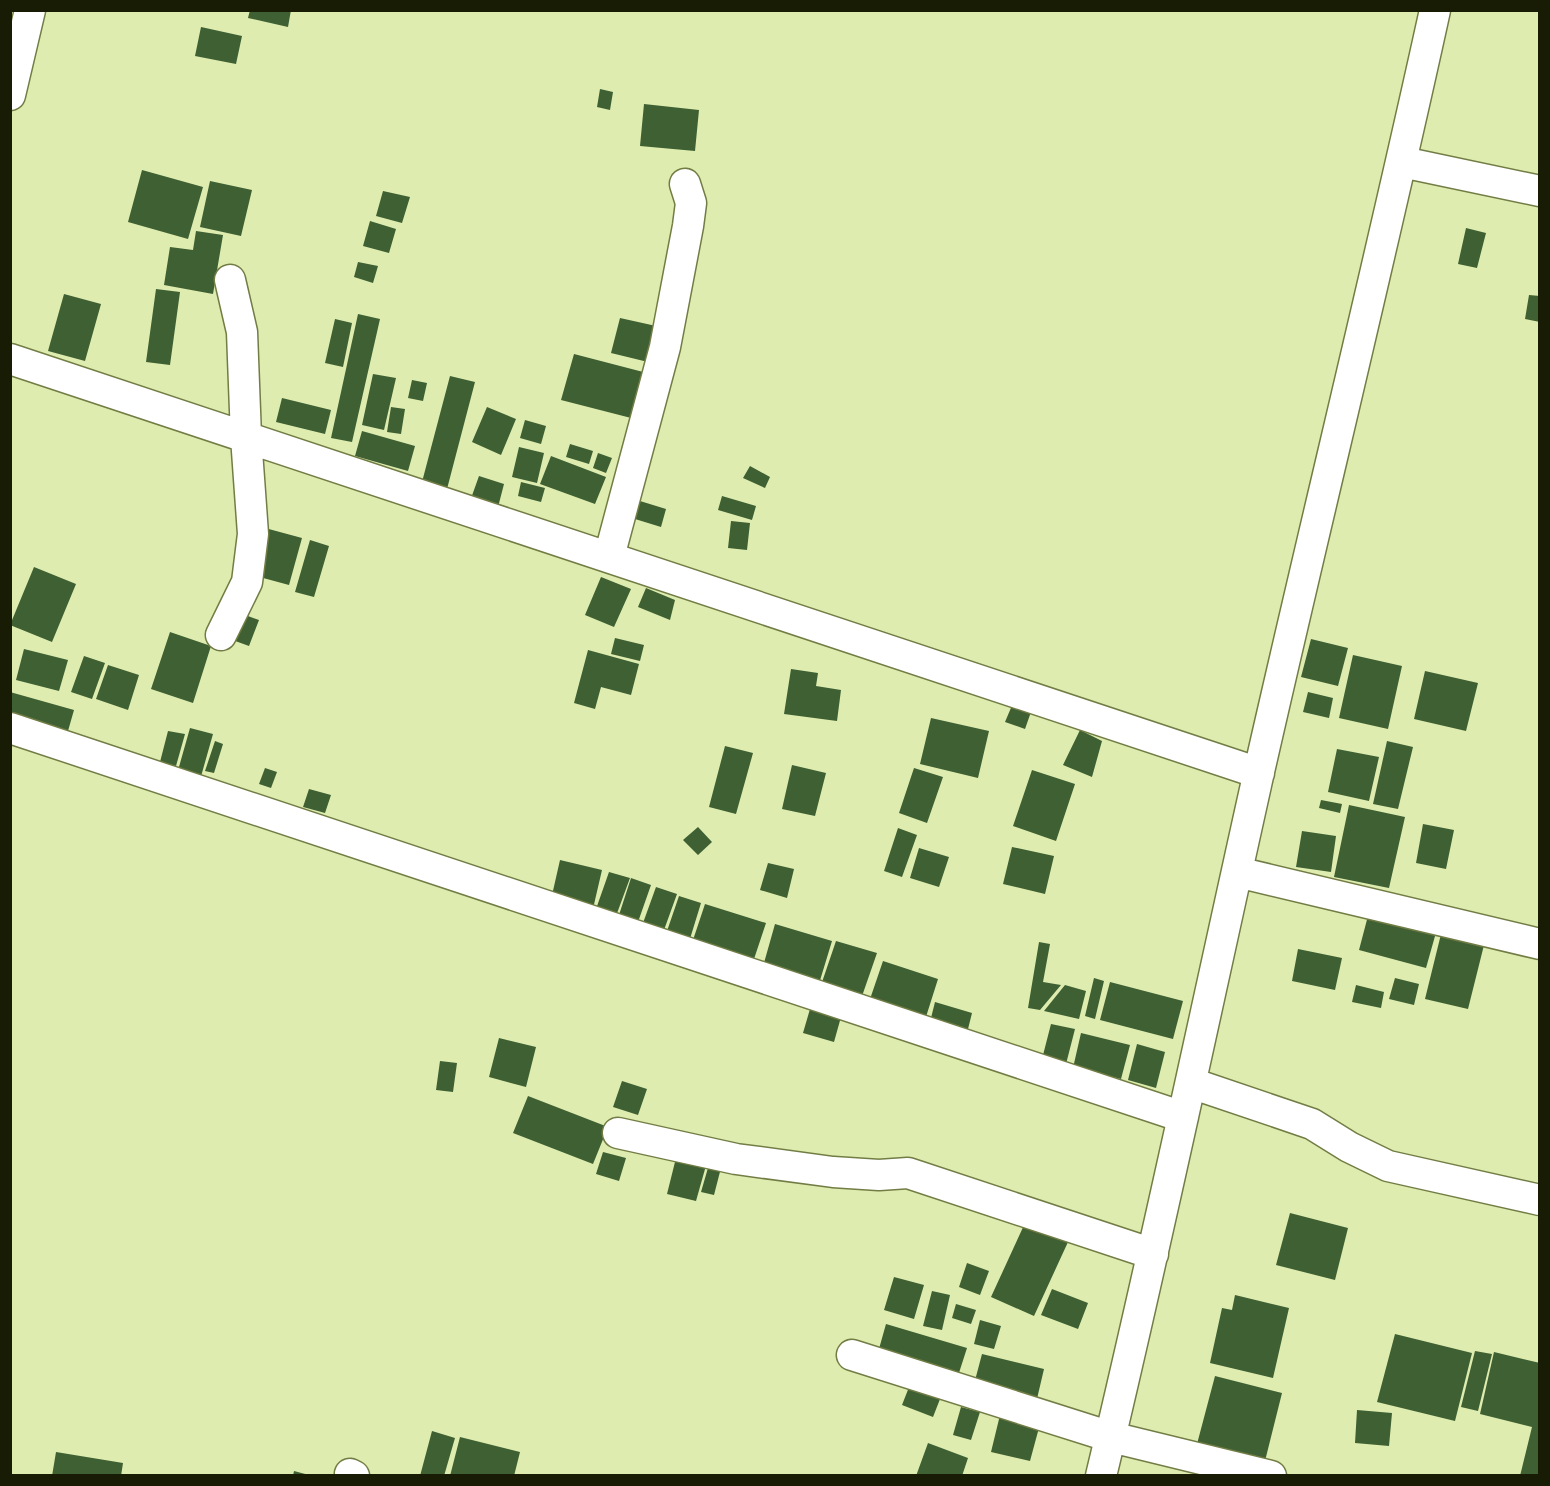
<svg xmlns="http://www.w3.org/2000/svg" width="1550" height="1486" font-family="'Roboto Serif',serif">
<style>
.building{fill:#3e6033}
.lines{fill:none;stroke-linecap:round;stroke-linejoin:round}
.minor-casing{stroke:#727d45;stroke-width:33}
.minor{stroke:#fff;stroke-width:30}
</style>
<rect width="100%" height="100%" fill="#deecaf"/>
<path class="building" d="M250 10H291L288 27 248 18Z
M201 27 242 36 236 64 195 56Z
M600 89 613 92 610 110 597 107Z
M644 104 699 110 695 151 640 146Z
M142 170 203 187 188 239 128 222Z
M210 181 252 190 241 236 200 227Z
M383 191 410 197 402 223 376 216Z
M370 221 396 229 389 253 363 246Z
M1466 228 1486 233 1477 268 1458 264Z
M196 231 223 235 213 294 164 285 170 247 193 250Z
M358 262 378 266 373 283 354 277Z
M156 289 180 292 170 365 146 362Z
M64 294 101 304 85 361 48 351Z
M1529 295 1540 296V322L1525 319Z
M358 314 380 319 352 442 331 438Z
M620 318 656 326 648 362 611 353Z
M335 319 352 323 343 367 325 363Z
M574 354 647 373 635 419 561 400Z
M373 374 396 378 384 430 362 425Z
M450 376 475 382 447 489 422 482Z
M412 380 427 383 423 401 408 398Z
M282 398 331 410 325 434 276 422Z
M391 407 405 409 401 434 387 432Z
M487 407 516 419 501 455 472 442Z
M525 420 546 426 541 444 520 438Z
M362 431 415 446 408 471 355 456Z
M570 444 593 451 589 464 566 457Z
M519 447 544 453 537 483 512 477Z
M598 453 612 458 606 473 593 468Z
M551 456 606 477 595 504 540 484Z
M750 466 770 477 765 488 743 478Z
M479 476 504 484 497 511 469 504Z
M521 482 545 488 541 502 518 496Z
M722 496 756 506 752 520 718 510Z
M640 501 666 509 661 527 635 519Z
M731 521 750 523 747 550 728 548Z
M265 528 302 538 289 585 252 575Z
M310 540 329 546 314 597 295 592Z
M34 567 76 584 52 642 10 625Z
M601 577 631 589 614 627 585 615Z
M646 588 675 600 670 620 638 607Z
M237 612 259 620 249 646 227 638Z
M170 632 211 646 193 703 151 689Z
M615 638 644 645 640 661 611 654Z
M1311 639 1348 648 1338 686 1301 677Z
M24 649 68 660 59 691 16 680Z
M588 650 639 664 631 695 601 687 595 709 574 703Z
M1353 655 1402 666 1388 729 1339 718Z
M84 656 105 663 92 699 71 692Z
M108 665 139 675 128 710 96 699Z
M791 669 818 673 816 686 841 690 837 721 784 714Z
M1425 671 1478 683 1466 731 1414 719Z
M10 692 74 710 66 738 10 722Z
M1308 692 1333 698 1329 718 1303 712Z
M1013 703 1032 709 1025 729 1005 722Z
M931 718 989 731 978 778 920 764Z
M190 728 213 734 200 780 177 774Z
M1080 730 1102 741 1092 777 1063 765Z
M168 731 185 734 176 766 160 762Z
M215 741 223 744 214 773 205 771Z
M1387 741 1413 747 1398 809 1373 804Z
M725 746 753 753 736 814 709 807Z
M1337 749 1379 757 1369 801 1328 792Z
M792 765 826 773 815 816 782 809Z
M265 768 277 772 271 788 259 784Z
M914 768 943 777 927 823 899 813Z
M1032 770 1075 784 1056 841 1013 826Z
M309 789 331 795 325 813 303 807Z
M1321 800 1342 804 1340 813 1319 808Z
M1349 805 1405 817 1389 888 1334 877Z
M1423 824 1454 830 1446 869 1416 863Z
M698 827 712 842 698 855 683 840Z
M898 828 917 835 902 877 884 871Z
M1302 831 1336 836 1331 872 1296 867Z
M1012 847 1054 856 1045 894 1003 884Z
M919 848 949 857 939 887 910 878Z
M560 860 602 870 592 913 550 904Z
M768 863 794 869 787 898 760 890Z
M609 872 630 878 616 916 596 909Z
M631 878 651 885 638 922 619 915Z
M656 887 677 894 664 930 643 923Z
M679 896 701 903 689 942 666 934Z
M705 904 766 923 752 965 691 946Z
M1369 912 1437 929 1426 968 1359 950Z
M775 924 832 941 818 987 762 970Z
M1442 930 1485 941 1468 1009 1425 999Z
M836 941 877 953 861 999 820 988Z
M1039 942 1050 944 1043 982 1061 985 1040 1010 1028 1008Z
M1298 949 1342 958 1335 990 1292 981Z
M883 961 938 979 925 1020 869 1002Z
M1094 978 1104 981 1095 1019 1085 1016Z
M1395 978 1419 984 1414 1005 1389 999Z
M1110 982 1183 1001 1173 1039 1100 1020Z
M1065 985 1086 991 1079 1019 1044 1011Z
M1356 985 1384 992 1381 1008 1352 1002Z
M935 1002 972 1013 967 1033 930 1022Z
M810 1009 841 1017 834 1042 803 1033Z
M1051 1024 1075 1029 1066 1064 1042 1059Z
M1081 1033 1130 1045 1121 1079 1073 1068Z
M499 1038 536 1047 526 1087 489 1077Z
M1137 1044 1165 1052 1156 1088 1128 1080Z
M440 1061 457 1063 453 1092 436 1090Z
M622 1081 647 1089 638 1115 613 1107Z
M528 1096 608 1127 593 1164 513 1133Z
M603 1152 626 1158 619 1181 596 1174Z
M677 1154 707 1162 696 1201 667 1194Z
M710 1161 722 1164 714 1195 701 1192Z
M1290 1213 1348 1228 1335 1280 1276 1265Z
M1025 1223 1068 1242 1034 1316 991 1297Z
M967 1263 989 1271 980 1295 959 1287Z
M894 1277 924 1285 914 1319 884 1310Z
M1052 1289 1088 1303 1078 1329 1041 1315Z
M932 1291 950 1295 942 1330 923 1326Z
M1235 1295 1289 1308 1273 1378 1210 1363 1222 1308 1232 1310Z
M956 1304 976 1310 971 1324 952 1318Z
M980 1320 1001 1326 994 1349 974 1344Z
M886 1324 967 1348 957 1379 877 1356Z
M1395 1334 1472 1353 1455 1421 1377 1402Z
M1475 1351 1492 1354 1478 1411 1461 1407Z
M1494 1352 1540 1363V1476H1520L1532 1427 1480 1414Z
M982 1354 1044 1369 1036 1403 973 1388Z
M1215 1376 1282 1393 1265 1461 1197 1444Z
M911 1382 942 1394 933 1417 902 1405Z
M961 1407 980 1412 971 1440 953 1435Z
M1357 1410 1392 1413 1389 1446 1355 1443Z
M1000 1415 1040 1424 1030 1461 991 1452Z
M432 1431 455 1438 444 1476H420Z
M460 1437 520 1452 514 1476H450Z
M928 1443 968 1458 962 1476H916Z
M56 1452 123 1463 121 1476H52Z
M294 1471 309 1475V1476H293Z"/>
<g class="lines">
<g class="minor-casing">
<path id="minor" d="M10 95 30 10
M1402 162 1540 191
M10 359 1259 773
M609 557 665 347 688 226 691 203 685 184
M221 635 247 582 253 534 246 437 242 332 230 280
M10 728 1183 1117
M1237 872 1540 944
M1191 1083 1312 1124 1349 1147 1388 1166 1540 1200
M618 1133 736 1159 833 1172 879 1175 908 1173 1153 1254
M852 1355 1111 1437 1271 1476
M350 1474 354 1476
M1101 1476C1157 1243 1206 1009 1258 776 1316 520 1379 266 1435 10"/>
</g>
<use href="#minor" class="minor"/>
</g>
<rect width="1550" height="1486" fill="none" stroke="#181c05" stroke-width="24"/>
</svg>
